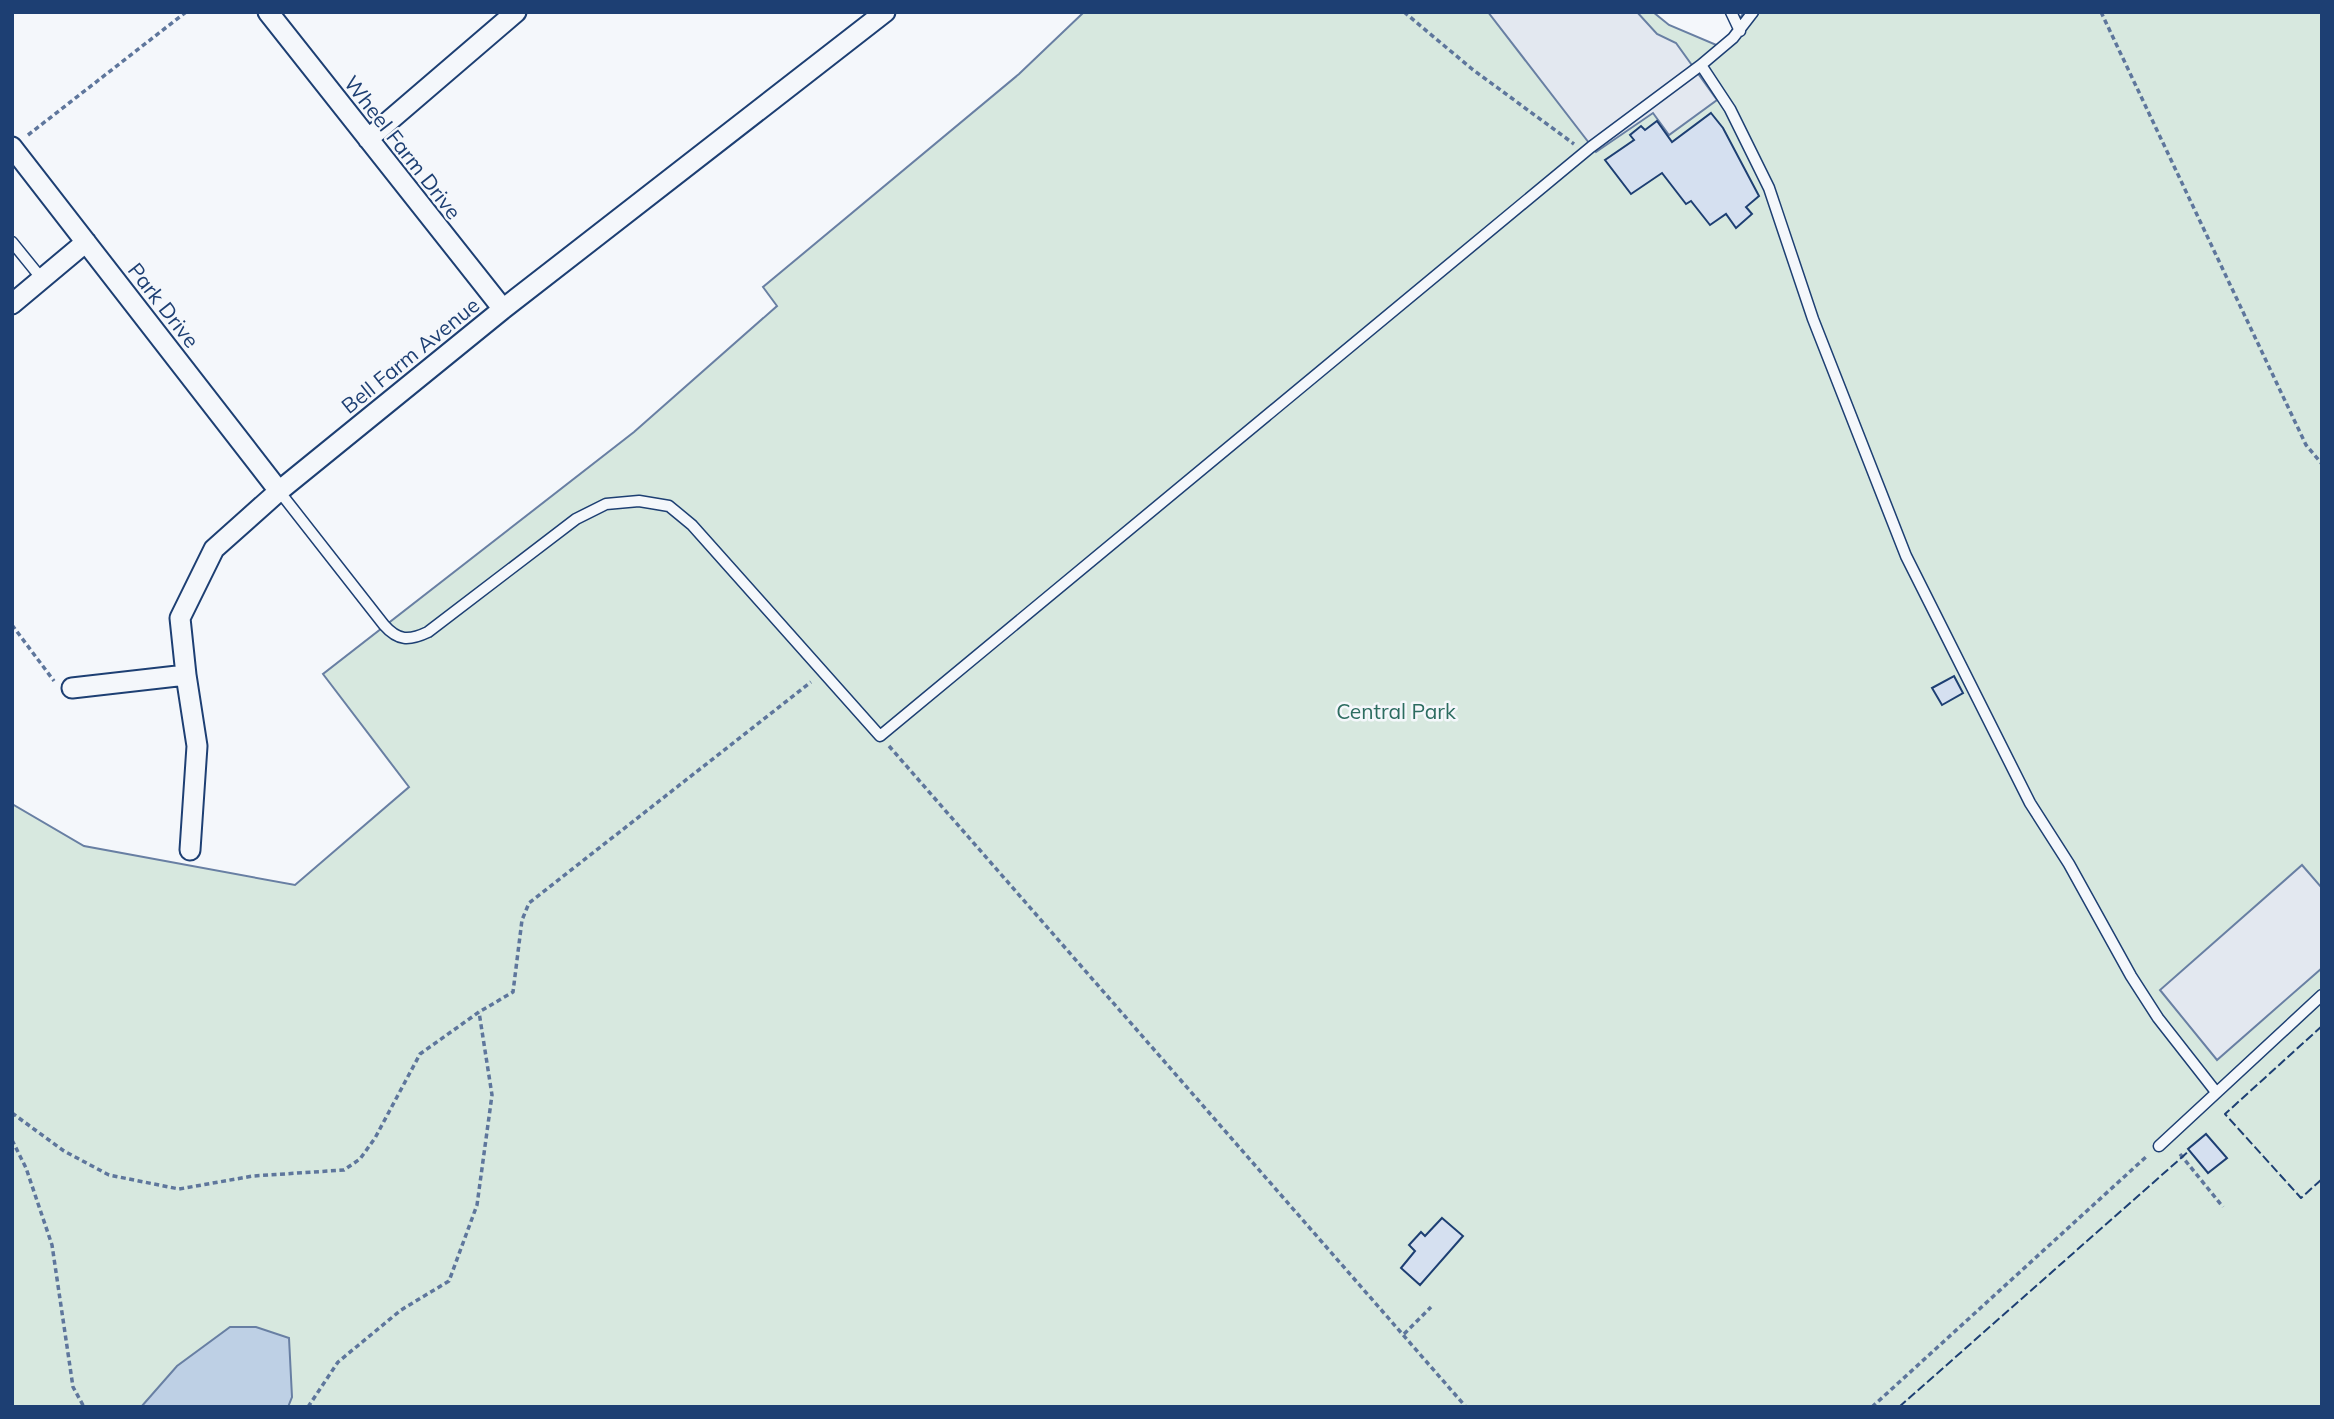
<svg xmlns="http://www.w3.org/2000/svg" width="2334" height="1419" font-family="Mulish,sans-serif">
<style>
.green{fill:#d7e8df;stroke:#687fa3;stroke-width:2}
.parking{fill:#e3e8f0;stroke:#687fa3;stroke-width:2}
.water{fill:#bed0e5;stroke:#687fa3;stroke-width:2}
.building{fill:#d5e0f0;stroke:#1d3f73;stroke-width:2}
.lines{fill:none;stroke-linecap:round;stroke-linejoin:round}
.lane-casing{stroke:#1d3f73;stroke-width:13}
.street-casing{stroke:#1d3f73;stroke-width:23}
.path{stroke:#5e769c;stroke-width:3.5;stroke-dasharray:5 3.5;stroke-linecap:butt}
.lane{stroke:#f4f7fb;stroke-width:10}
.street{stroke:#f4f7fb;stroke-width:19}
.fence{stroke:#1d3f73;stroke-width:2;stroke-dasharray:9 3.5;stroke-linecap:butt}
.labels{text-anchor:middle;dominant-baseline:central;stroke-width:5;stroke-linejoin:round;paint-order:stroke}
.street-label{font-size:21px;fill:#1d3f73;stroke:#f4f7fb}
.park-label{font-size:21px;fill:#2c6c60;stroke:#f4f7fb}
</style>
<rect width="100%" height="100%" fill="#f4f7fb"/>
<path class="green" d="M1084 12H1653L1669 25 1721 47 1744 12H2322V1407H12V804L84 846 295 885 409 787 323 674 634 432 777 306 763 287 1019 74Z"/>
<path class="parking" d="M1488 12H1637L1657 34 1676 43 1717 100 1669 135 1653 113 1596 152Z
M2302 865 2322 888V968L2217 1060 2160 990Z"/>
<path class="water" d="M230 1327H256L289 1338 292 1397 288 1407H141L177 1366Z"/>
<path class="building" d="M1711 113 1723 128 1759 196 1746 207 1752 214 1736 228 1726 214 1710 225 1691 201 1686 204 1662 173 1631 194 1605 160 1634 140 1630 135 1641 126 1645 130 1657 121 1672 142Z
M1954 676 1963 693 1942 705 1932 688Z
M2206 1134 2227 1158 2208 1173 2188 1149Z
M1442 1218 1463 1236 1420 1285 1401 1268 1415 1251 1409 1245 1421 1232 1425 1236Z"/>
<g class="lines">
<g class="lane-casing">
<path id="lane" d="M1731 12 1740 31
M1701 65 1730 109 1769 188 1813 319 1906 556 2030 803 2069 864 2131 976 2158 1018 2216 1092
M12 242 42 279
M279 491 384 625C398 641 409 641 428 632L576 519 606 504 639 501 669 506 692 525 880 736 1591 147 1701 65 1733 38 1753 12
M2159 1146 2322 995"/>
</g>
<g class="street-casing">
<path id="street" d="M268 12 503 309
M368 139 516 12
M12 147 279 491
M12 304 86 242
M72 688 186 675
M190 850 197 746 186 675 180 618 214 549 279 491 503 309 885 12"/>
</g>
<path class="path" d="M1404 12 1472 69 1574 144
M2101 12 2306 445 2322 464
M28 135 186 12
M12 625 54 681
M889 746 1466 1407
M12 1113 64 1151 109 1175 179 1189 253 1176 344 1170 360 1159 375 1138 420 1054 479 1012 513 992 522 920 529 903 811 682
M12 1140 26 1168 52 1245 73 1387 84 1407
M2180 1154 2223 1207
M1404 1334 1431 1307
M308 1407 338 1362 401 1310 449 1281 477 1205 492 1095 479 1012
M1872 1407 2147 1156"/>
<use href="#lane" class="lane"/>
<use href="#street" class="street"/>
<path class="fence" d="M2322 1026 2225 1114 2301 1198 2322 1179
M1899 1407 2189 1151"/>
</g>
<g class="labels">
<g class="street-label">
<text transform="translate(403 147) rotate(52)">Wheel Farm Drive</text>
<text transform="translate(164 305) rotate(52)">Park Drive</text>
<text transform="translate(410 355) rotate(-39)">Bell Farm Avenue</text>
</g>
<g class="park-label">
<text x="1396" y="711">Central Park</text>
</g>
</g>
<rect width="2334" height="1419" fill="none" stroke="#1d3f73" stroke-width="28"/>
</svg>
